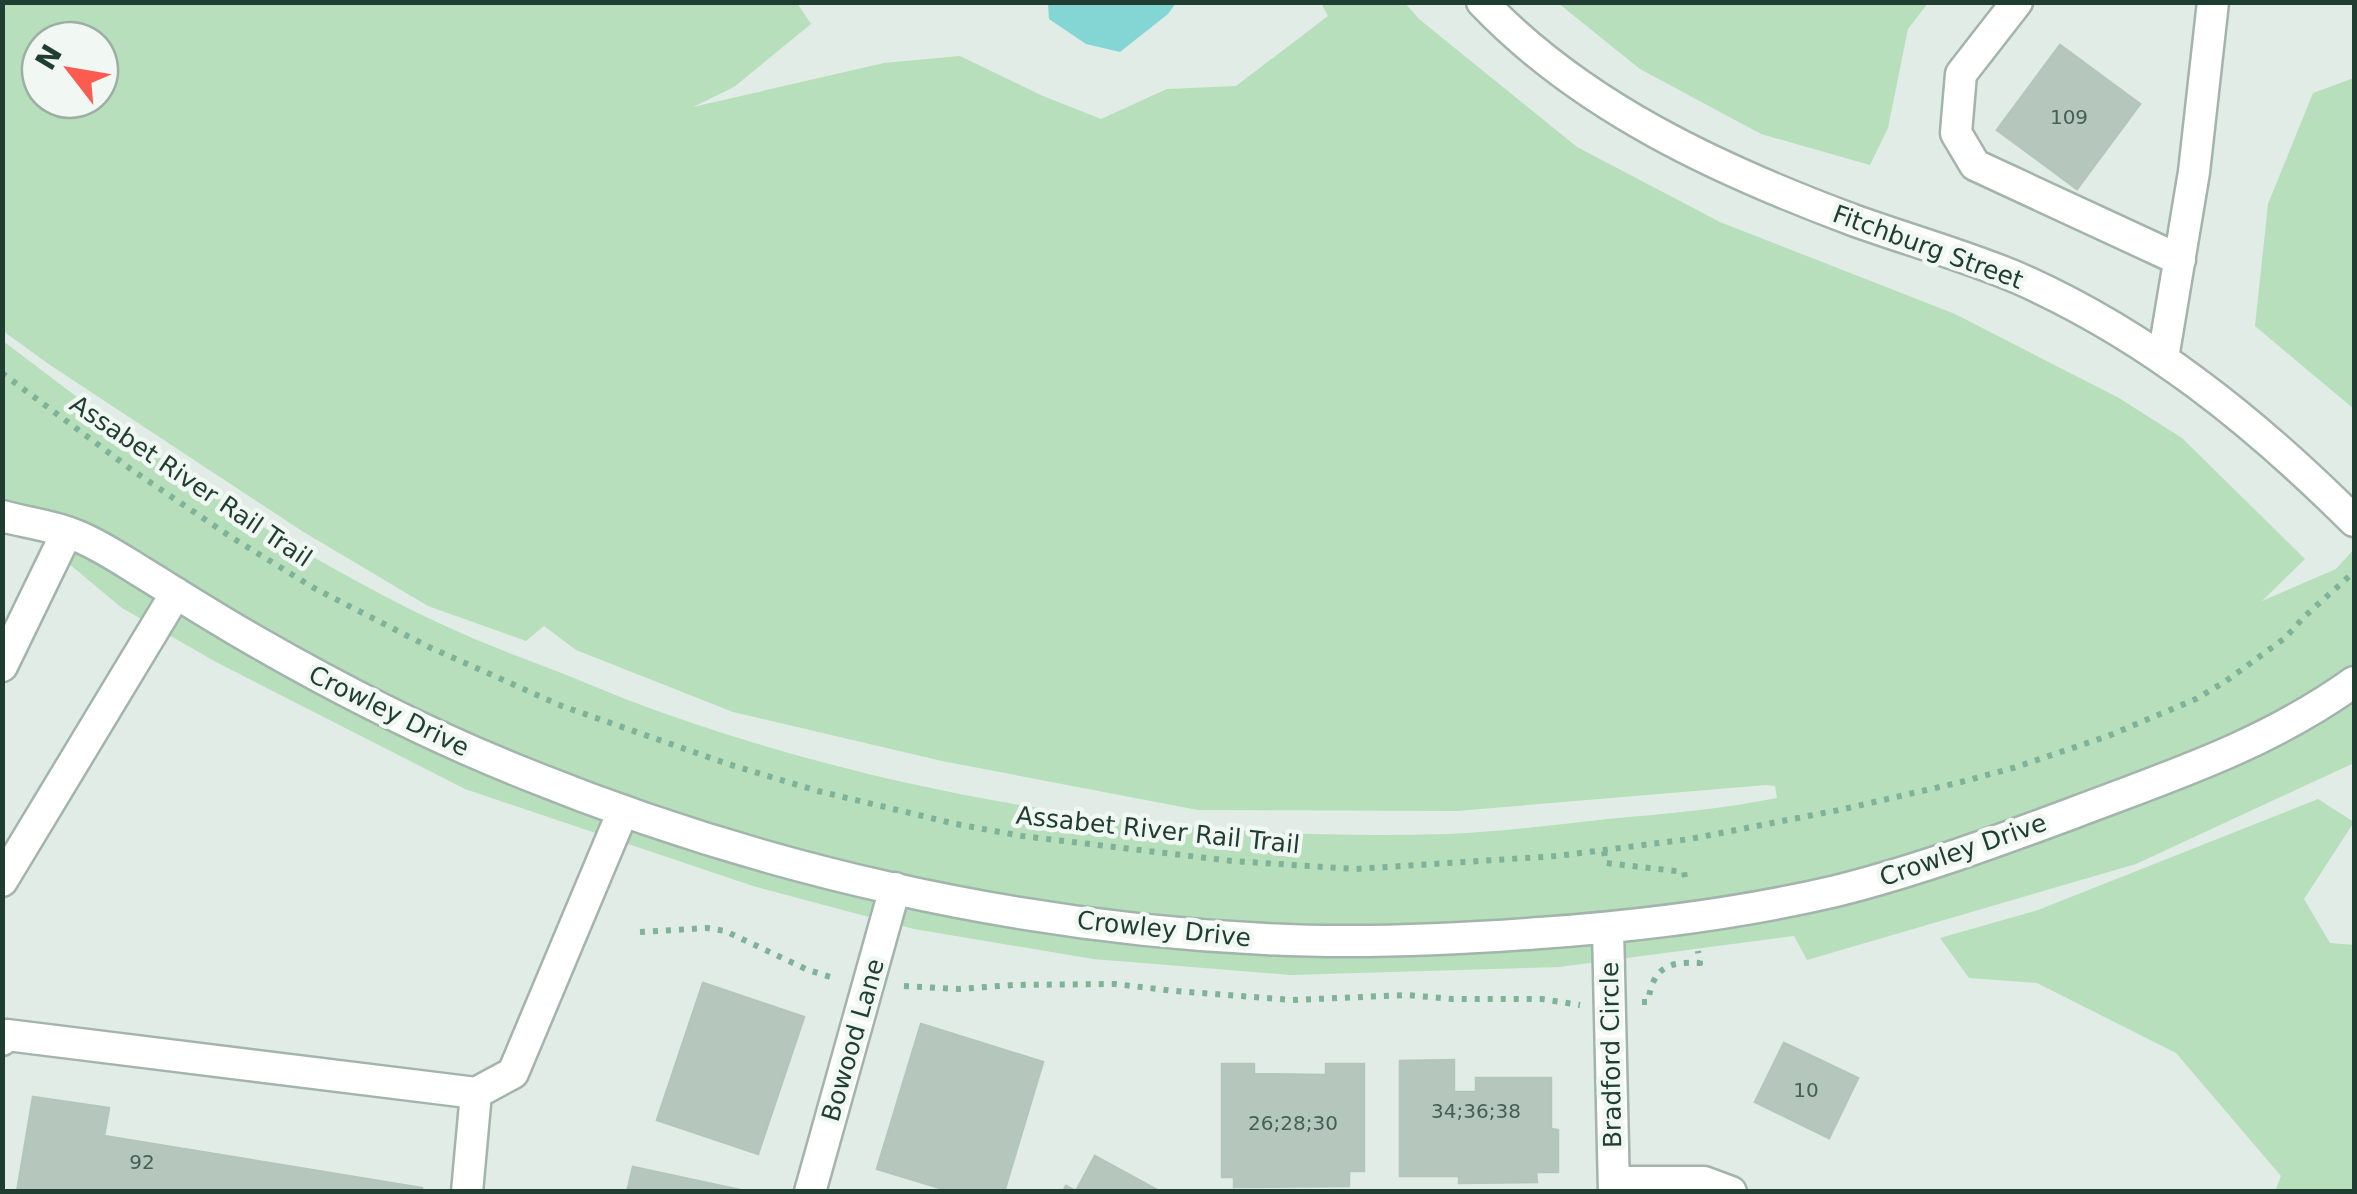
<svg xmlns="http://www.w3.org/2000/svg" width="2357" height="1194" font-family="'DejaVu Sans',sans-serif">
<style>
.green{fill:#b7dfbb;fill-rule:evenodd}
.water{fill:#84d6d5}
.building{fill:#b5c7bd;stroke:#b2c6bb;stroke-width:2.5}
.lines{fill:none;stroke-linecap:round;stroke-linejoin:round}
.minor-casing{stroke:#a2b4ab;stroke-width:35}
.path{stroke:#7eb299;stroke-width:6;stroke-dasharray:5 8;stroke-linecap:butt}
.minor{stroke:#fff;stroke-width:30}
.labels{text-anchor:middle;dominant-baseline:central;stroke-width:9;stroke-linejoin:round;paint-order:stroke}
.number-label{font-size:20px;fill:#446054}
.street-label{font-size:25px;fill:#1f3e31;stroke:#f1f8f3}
</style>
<rect width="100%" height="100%" fill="#e0ece5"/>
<path class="green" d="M2 3H797L811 24 734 87 693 107 884 63 960 56 1043 96 1101 119 1167 89 1236 86 1328 16 1321 3H1405L1419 19 1577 147 1720 222 1955 314 2119 398 2182 438 2305 559 2262 601 2336 569 2354 549V763L2136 864 1807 960 1794 936 1559 967 1291 975 1093 959 914 929 753 886 465 789 216 662 122 608 3 509V341C109 421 214 503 331 567 367 587 404 607 441 624 481 643 523 658 564 674 605 691 647 708 689 722 932 804 1190 842 1447 834 1500 832 1554 825 1608 819 1664 814 1722 809 1777 798L1775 786 1766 785 1457 811 1198 810 942 761 733 712 576 650 544 626 526 641 428 606 302 531 50 365 3 331ZM40 40H100V100H40Z
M1558 3H1928L1908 29 1888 128 1870 165 1761 134 1640 69Z
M2354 78V409L2255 326 2268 204 2313 93Z
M2318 799 2354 822 2304 899 2330 943 2354 945V1191H2275L2281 1176 2176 1053 2037 983 1969 978 1940 938 2038 910Z"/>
<path class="water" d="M1048 3V2L1176 3 1168 14 1120 52 1086 44 1049 19Z"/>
<path class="building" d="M2060 45 2140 104 2077 189 1997 130Z
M703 983 804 1017 758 1154 657 1120Z
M921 1024 1043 1062 1004 1192H953L877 1169Z
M1784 1043 1858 1078 1829 1138 1755 1102Z
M1454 1060V1092H1476V1078H1551V1129L1558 1130V1172H1536L1537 1182 1459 1183V1176H1400V1061Z
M1222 1064H1254V1074L1326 1075V1064H1364V1171H1349V1186L1234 1187V1177H1222Z
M33 1097 109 1108 104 1136 422 1188V1192H17Z
M1095 1156 1161 1192H1063L1066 1186 1076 1191Z
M633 1167 740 1190V1192H627Z"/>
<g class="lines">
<g class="minor-casing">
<path id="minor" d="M1482 2C1582 107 1719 170 1853 220 1908 240 1964 255 2018 278 2147 335 2255 422 2354 521
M2017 2 1961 74 1956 133 1975 165 2180 260
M2163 358 2194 172 2213 2
M2 516C26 523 51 525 75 535 98 544 119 558 140 571 179 595 218 620 257 642 344 692 433 737 526 774 760 869 1013 927 1265 939 1357 944 1448 940 1540 933 1639 926 1738 914 1836 891 1916 871 1995 842 2073 813 2173 775 2266 745 2354 682
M2 666 67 532
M2 881 176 593
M1608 928 1614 1192
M2 1040 7 1035 476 1093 513 1073 623 811
M1614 1182H1704L1731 1192
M467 1192 476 1093
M810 1192 895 888"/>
</g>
<path class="path" d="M2 373 132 470 231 537 314 588 431 648 562 706 728 764 818 791 956 824 1022 836 1232 861 1355 869 1557 856 1690 839 1844 809 1961 782 2013 768 2108 736 2196 699 2226 681 2285 638 2305 616 2354 572
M1604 851 1606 863 1684 872 1686 883
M640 932 707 928 725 931 808 970 837 979
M904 986 959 989 1013 985 1115 984 1175 991 1293 1000 1407 995 1452 999H1542L1580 1005
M1642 1002H1648C1653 968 1667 961 1700 963L1698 951"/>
<use href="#minor" class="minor"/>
</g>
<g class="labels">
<g class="number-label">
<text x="2069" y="117">109</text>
<text x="1806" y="1090">10</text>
<text x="1476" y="1111">34;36;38</text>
<text x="1293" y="1123">26;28;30</text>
<text x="142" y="1162">92</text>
</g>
<g class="street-label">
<text transform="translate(1928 247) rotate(20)">Fitchburg Street</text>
<text transform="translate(191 481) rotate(34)">Assabet River Rail Trail</text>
<text transform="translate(389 711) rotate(26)">Crowley Drive</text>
<text transform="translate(1158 830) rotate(6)">Assabet River Rail Trail</text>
<text transform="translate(1963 850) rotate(-19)">Crowley Drive</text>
<text transform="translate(1164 929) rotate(6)">Crowley Drive</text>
<text transform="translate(853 1040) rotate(-74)">Bowood Lane</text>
<text transform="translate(1611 1055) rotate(-91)">Bradford Circle</text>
</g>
</g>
<rect width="2357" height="1194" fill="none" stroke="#1f3e31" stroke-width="10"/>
<g transform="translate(70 70) rotate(301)"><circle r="48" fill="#f1f8f3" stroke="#9daea5" stroke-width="2.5"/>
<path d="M0-8L18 38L0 25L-18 38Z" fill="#fc5c4f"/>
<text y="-15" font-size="28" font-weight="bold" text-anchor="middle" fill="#1f3e31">N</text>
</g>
</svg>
